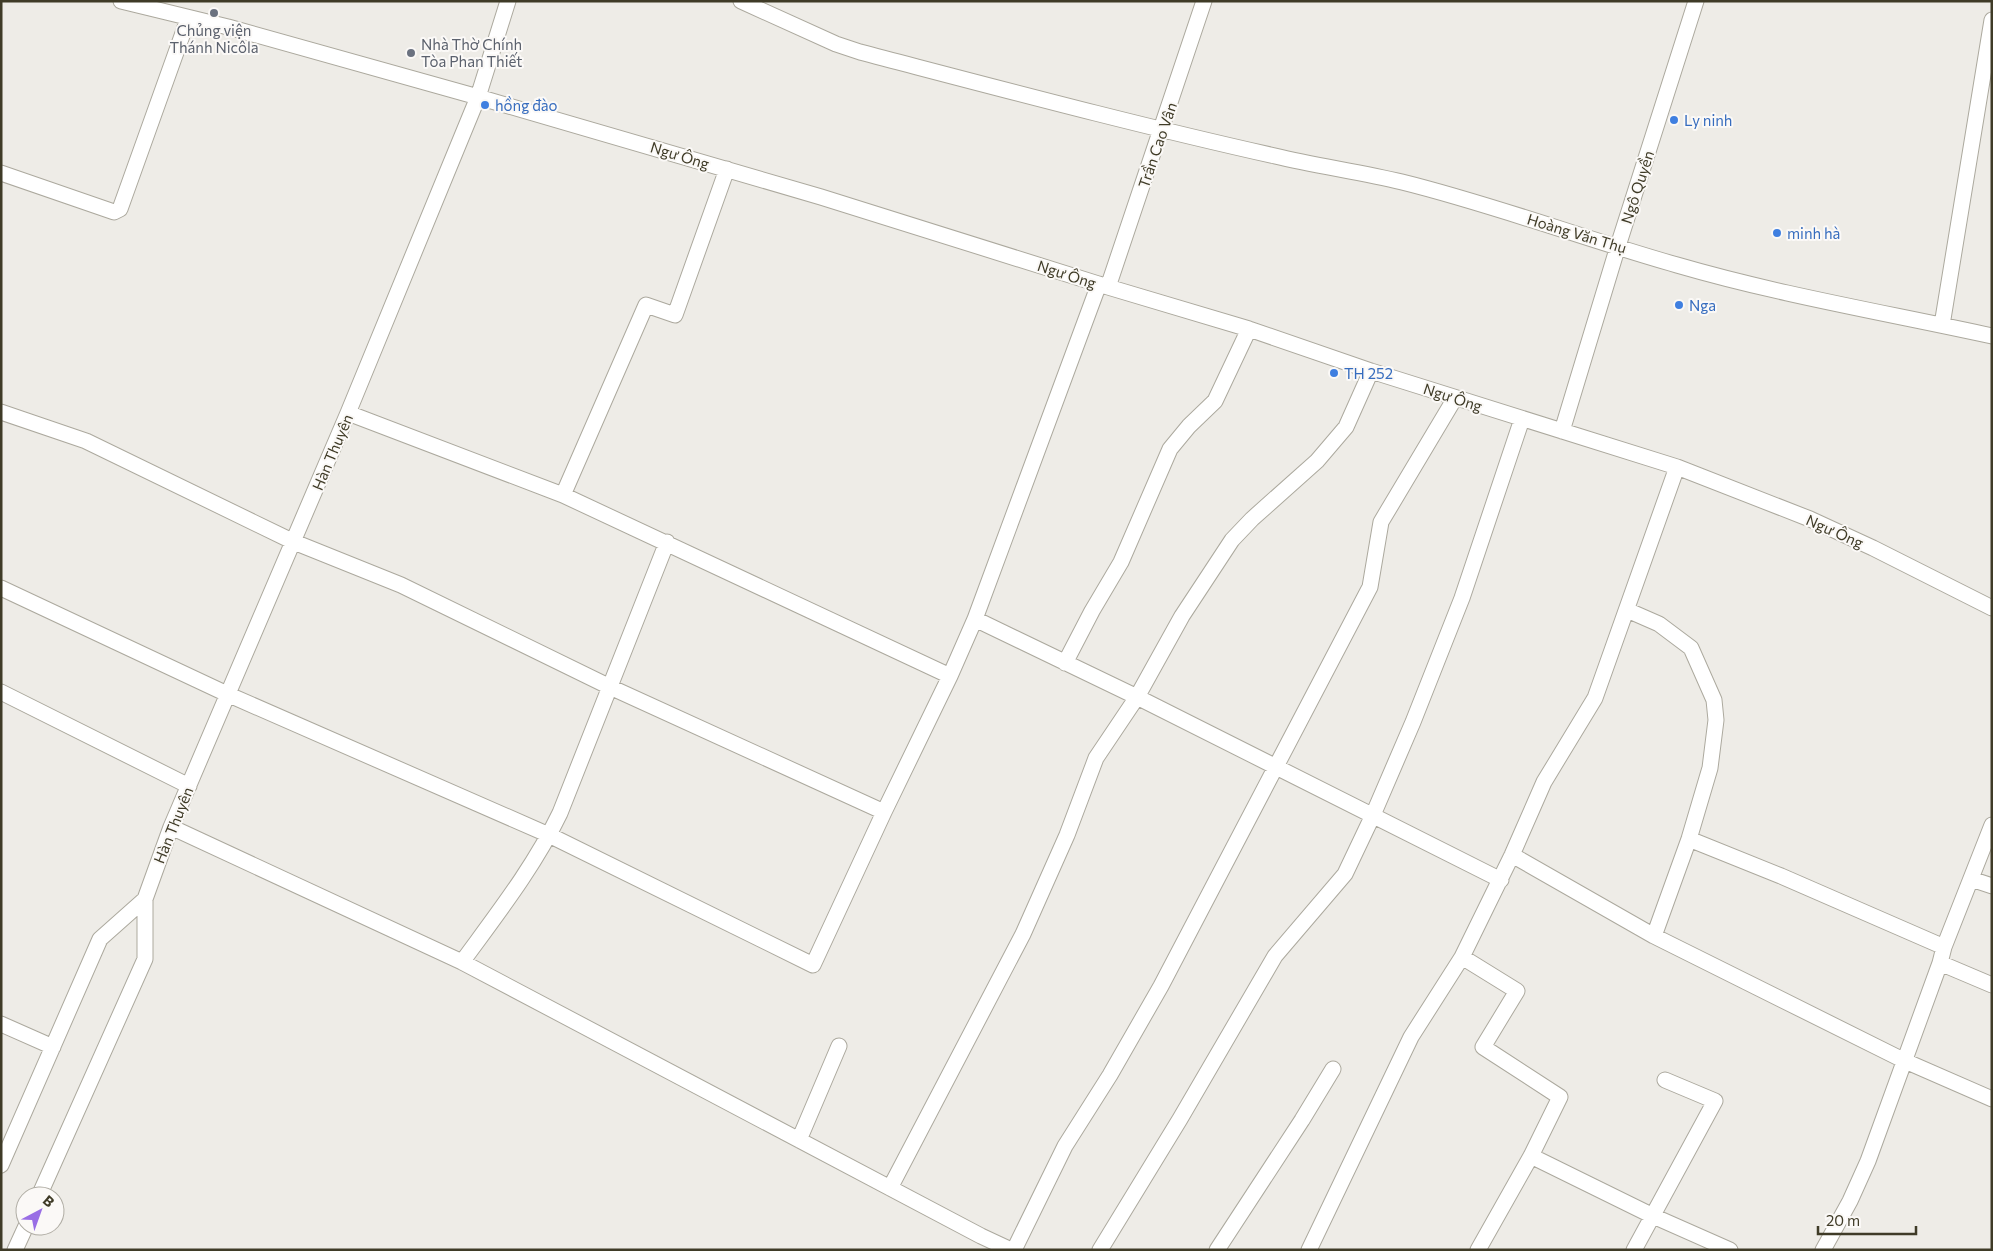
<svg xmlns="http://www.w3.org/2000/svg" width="1993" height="1251" font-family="Commissioner,sans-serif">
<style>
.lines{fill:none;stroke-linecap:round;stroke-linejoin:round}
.minor-casing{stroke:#aca99e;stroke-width:17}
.minor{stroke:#fff;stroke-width:15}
.worship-dot{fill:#6b7280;stroke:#fbf9f7;stroke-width:2}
.shop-dot{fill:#3f7fe0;stroke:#fbf9f7;stroke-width:2}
.labels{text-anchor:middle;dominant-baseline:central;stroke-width:4;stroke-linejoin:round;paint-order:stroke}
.worship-label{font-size:15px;fill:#5b616d;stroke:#fbf9f7}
.shop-label{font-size:15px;fill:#366cbe;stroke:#fbf9f7;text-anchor:start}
.street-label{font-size:15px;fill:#3f3b27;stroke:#fbf9f7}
</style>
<rect width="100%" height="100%" fill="#eeece7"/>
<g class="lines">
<g class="minor-casing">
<path id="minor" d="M121 1 228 27 478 97 821 197 1108 287 1249 329 1371 371 1677 467 1810 519 1873 548 1992 608
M741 1 836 44 860 52C998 88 1136 125 1275 156 1317 166 1360 172 1402 182 1495 205 1585 239 1677 265 1780 295 1887 313 1992 336
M1 173 114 212 120 209 188 19
M1108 287 1204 1
M1942 325 1992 20
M1 412 86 441 294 542 401 585 610 687 884 812
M348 413 563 495 950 676 975 619 1137 697 1501 880
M1562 431 1618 246 1696 1
M563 495 646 305 675 315 727 169
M1 588 227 694 549 835 813 965 884 812 950 676
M1627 610 1659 624 1691 648 1714 700 1716 720 1710 768 1689 839 1654 936
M975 619 1099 284
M1065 663 1092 611 1121 562 1170 449 1189 426 1215 401 1249 329
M1 692 189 786
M171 827 462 962 981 1236 1011 1250
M1689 839 1781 876 1944 947
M1512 855 1654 936 1905 1061 1992 1099
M1971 879 1992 886
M1462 957 1517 991 1483 1047 1560 1097 1531 1156 1478 1250
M462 962C497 914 534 867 560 813L667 542
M1940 963 1992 985
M1 1024 53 1047
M799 1140 839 1046
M1531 1156 1653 1216 1730 1250
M1 1165 100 939 145 899
M890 1188 1023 934 1067 835 1096 758 1137 697 1182 616 1232 540 1252 519 1317 461 1346 427 1371 371
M39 1196 145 959V899L171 827 348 413 478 97 508 1
M15 1250 26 1226
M1014 1250 1065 1146 1110 1075 1161 986 1370 587 1381 522 1455 398
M1100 1250 1180 1119 1275 956 1345 874 1373 815 1413 722 1462 598 1522 419
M1217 1250 1302 1120 1333 1069
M1309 1250 1411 1037 1462 957 1512 855 1544 782 1595 698 1677 467
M1634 1250 1715 1101 1665 1080
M1823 1250 1850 1201 1868 1161 1940 963 1944 947 1992 825"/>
</g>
<use href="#minor" class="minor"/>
</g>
<g class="worship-dot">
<circle cx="214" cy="13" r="5"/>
<circle cx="411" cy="53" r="5"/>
</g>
<g class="shop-dot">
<circle cx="485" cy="105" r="5"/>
<circle cx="1674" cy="120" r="5"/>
<circle cx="1777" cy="233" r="5"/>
<circle cx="1679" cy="305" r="5"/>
<circle cx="1334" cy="373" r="5"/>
</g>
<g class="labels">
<g class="worship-label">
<text x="214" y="30">Chủng viện<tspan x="214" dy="17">Thánh Nicôla</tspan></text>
<text x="421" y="44" text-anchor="start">Nhà Thờ Chính<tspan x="421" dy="17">Tòa Phan Thiết</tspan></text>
</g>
<g class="shop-label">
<text x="495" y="105">hồng đào</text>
<text x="1684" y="120">Ly ninh</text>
<text x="1787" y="233">minh hà</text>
<text x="1689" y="305">Nga</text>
<text x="1344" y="373">TH 252</text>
</g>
<g class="street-label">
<text transform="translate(1157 145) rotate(-71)">Trần Cao Vân</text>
<text transform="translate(680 155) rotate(17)">Ngư Ông</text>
<text transform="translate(1637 187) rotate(-72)">Ngô Quyền</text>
<text transform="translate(1577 233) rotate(17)">Hoàng Văn Thụ</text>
<text transform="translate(1067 274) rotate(18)">Ngư Ông</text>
<text transform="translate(1453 397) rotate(18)">Ngư Ông</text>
<text transform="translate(332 452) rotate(-67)">Hàn Thuyên</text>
<text transform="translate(1835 531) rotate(24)">Ngư Ông</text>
<text transform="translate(173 825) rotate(-68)">Hàn Thuyên</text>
</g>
</g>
<rect width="1993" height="1251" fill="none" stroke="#3f3b27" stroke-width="5"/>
<g transform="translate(40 1211) rotate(41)"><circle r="24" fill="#fbf9f7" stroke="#b0ada4"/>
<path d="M0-4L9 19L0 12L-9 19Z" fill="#996ee5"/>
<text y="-8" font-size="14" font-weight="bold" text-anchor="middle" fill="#3f3b27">B</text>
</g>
<path d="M1818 1226v8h98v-8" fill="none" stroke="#3f3b27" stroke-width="2.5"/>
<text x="1826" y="1226" font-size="15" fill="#3f3b27" stroke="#fbf9f7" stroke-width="4" paint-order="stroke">20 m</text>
</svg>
